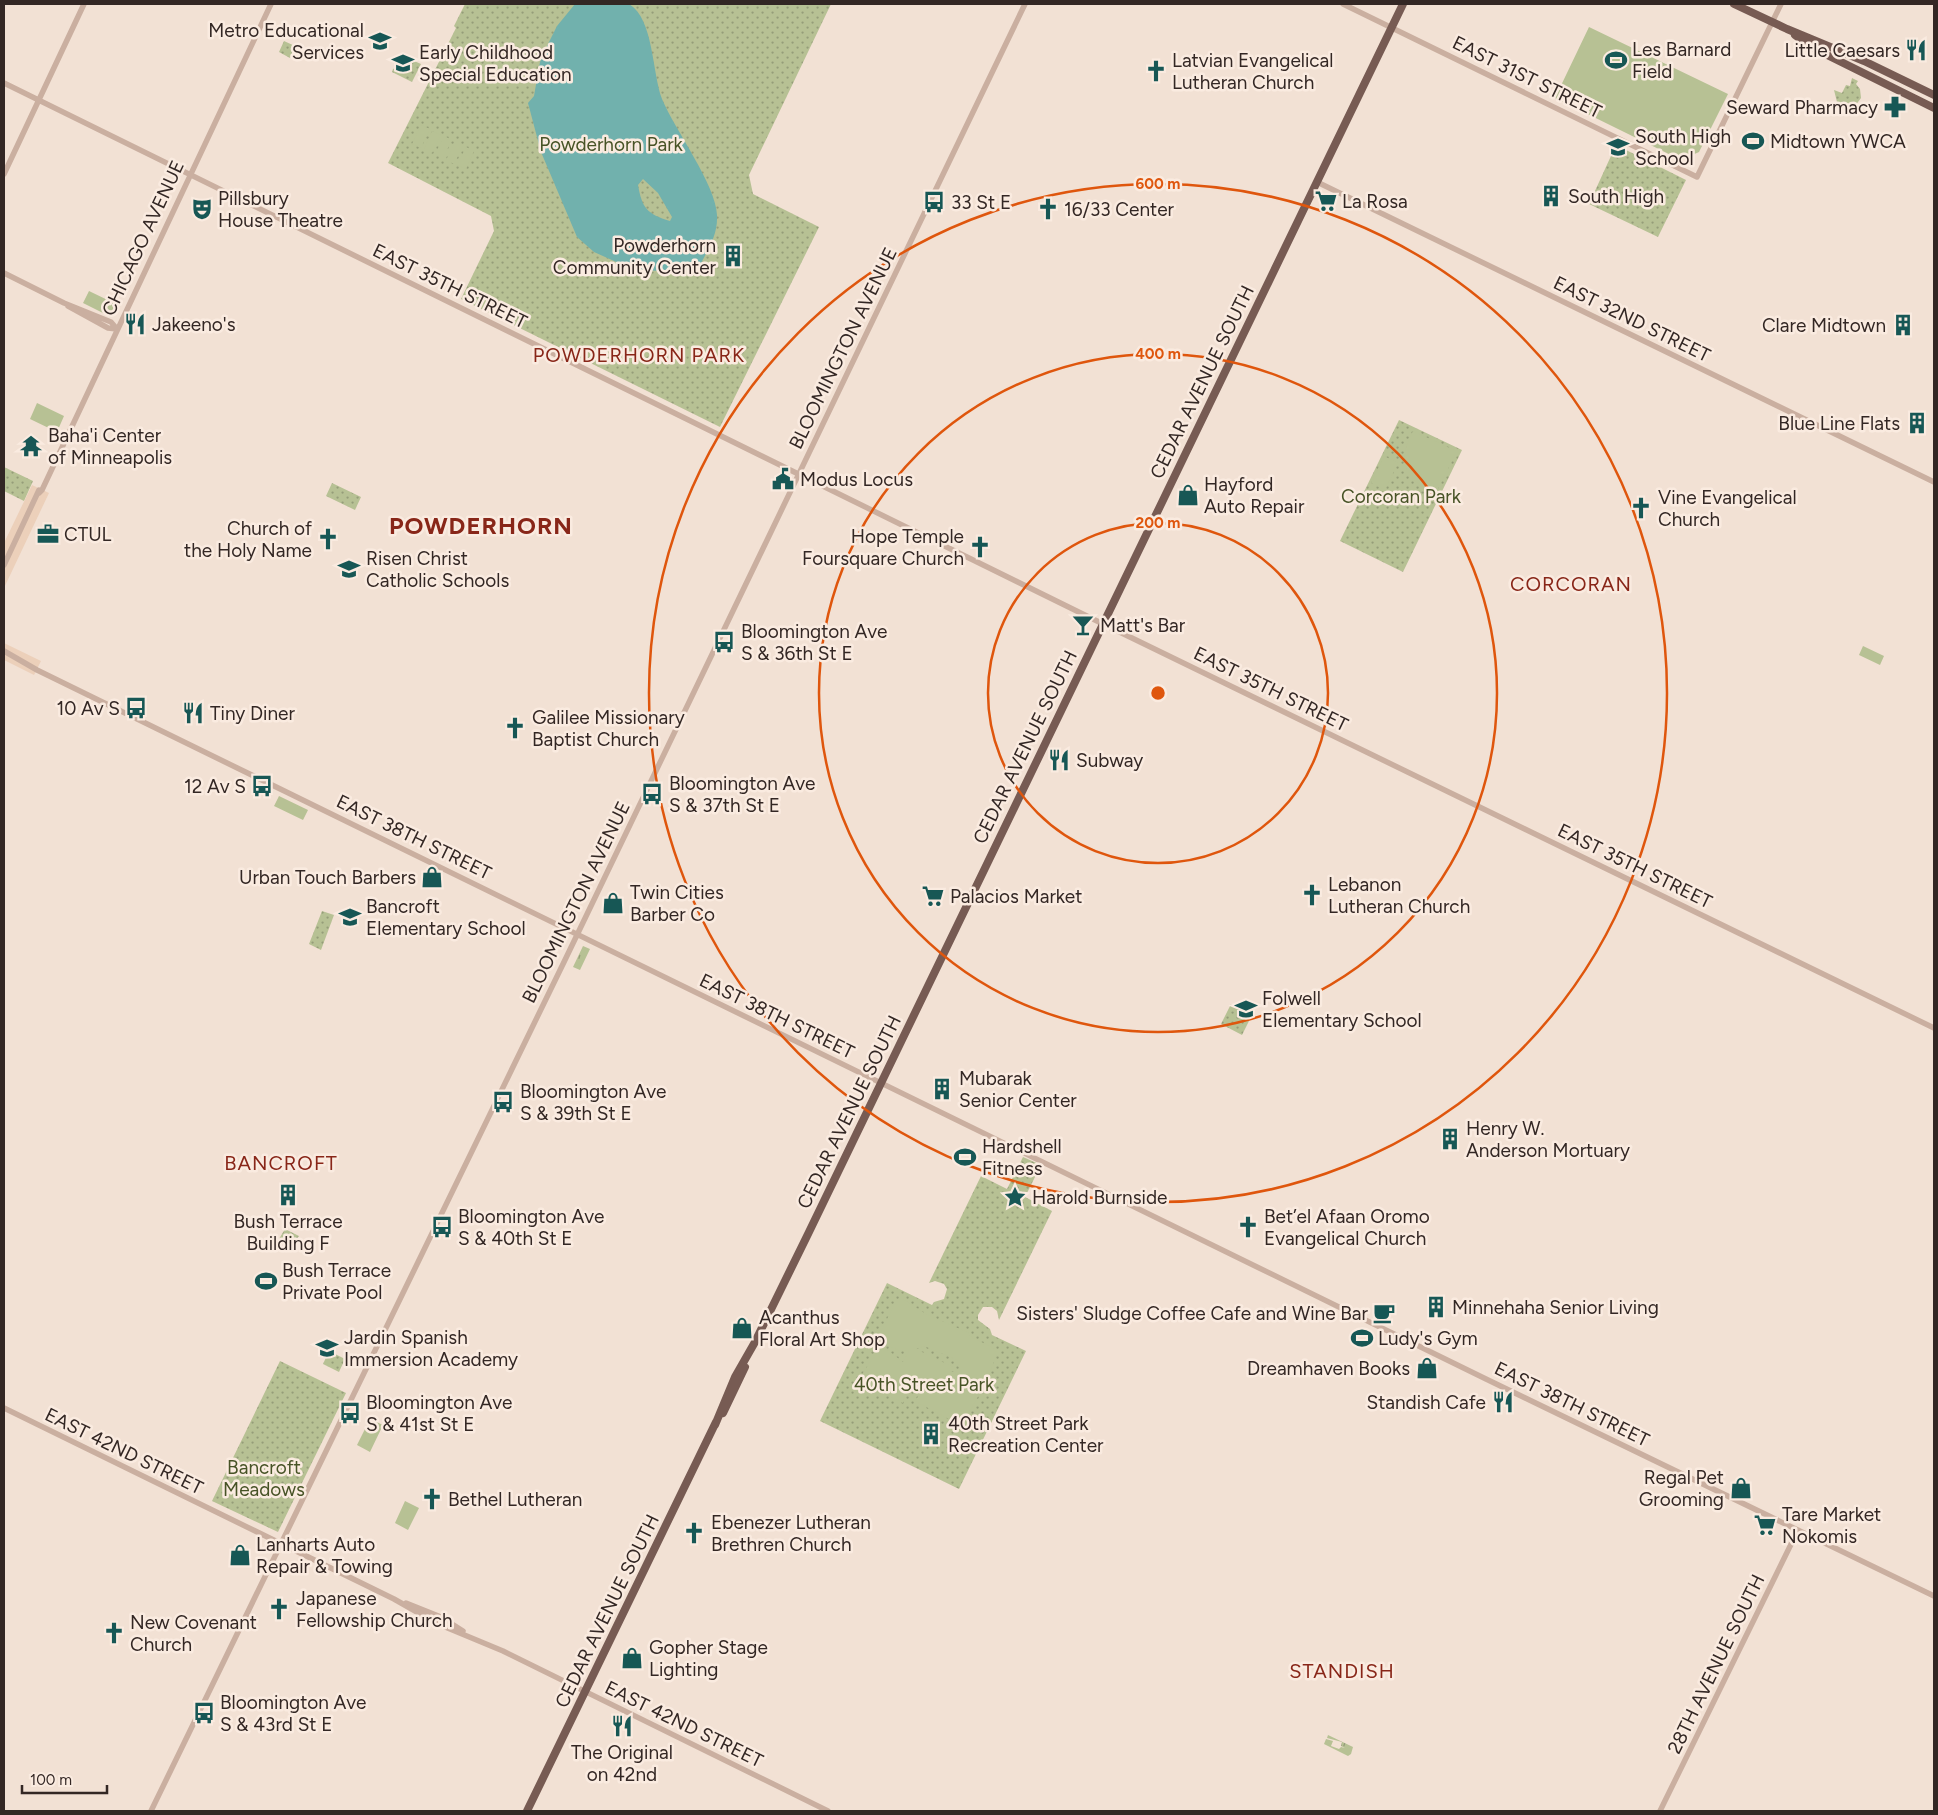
<svg xmlns="http://www.w3.org/2000/svg" width="1938" height="1815" font-family="Figtree,sans-serif">
<style>
.grass{fill:url(#grass-tufts)}
.park{fill:url(#park-dots)}
.garden{fill:#b7c194;fill-rule:evenodd}
.plaza{fill:#ecd0ba}
.water{fill:#71b1ad;fill-rule:evenodd}
.lines{fill:none;stroke-linecap:round;stroke-linejoin:round}
.minor{stroke:#caafa0;stroke-width:5.5}
.major{stroke:#775b53;stroke-width:8}
.ring{fill:none;stroke:#df560d;stroke-width:2.5}
.labels{text-anchor:middle;dominant-baseline:central;stroke-width:5;stroke-linejoin:round;paint-order:stroke}
.poi-label{font-size:19px;fill:#332724;stroke:#faebe0;text-anchor:start}
.street-label{font-size:19px;fill:#332724;stroke:#faebe0}
.park-label{font-size:19px;fill:#475326;stroke:#faebe0}
.neighbourhood-label{font-size:20px;letter-spacing:1px;fill:#882618;stroke:#faebe0}
.district-label{font-size:24px;font-weight:bold;letter-spacing:1px;fill:#882618;stroke:#faebe0}
.centre{fill:#df560d;stroke:#faebe0;stroke-width:2.5}
.ring-label{font-size:15px;text-anchor:middle;font-weight:bold;fill:#df560d;stroke:#faebe0;stroke-width:5;stroke-linejoin:round;paint-order:stroke}
</style>
<defs>
<pattern id="grass-tufts" width="24" height="20" patternUnits="userSpaceOnUse" patternTransform="scale(1.25)"><rect width="24" height="20" fill="#b7c194"/><path d="M3 7l-1-3M5 7V3M7 7l1-3M15 17l-1-3M17 17v-4M19 17l1-3" fill="none" stroke="#959d79"/></pattern>
<pattern id="park-dots" width="8" height="8" patternUnits="userSpaceOnUse" patternTransform="scale(1.25)"><rect width="8" height="8" fill="#b7c194"/><path d="M2 2h.1M6 6h.1" fill="none" stroke="#959d79" stroke-width="1.8" stroke-linecap="round"/></pattern>
</defs>
<rect width="100%" height="100%" fill="#f2e1d4"/>
<path class="grass" d="M583 946 590 949 580 970 573 967Z
M1328 1735 1353 1747 1351 1754 1348 1756 1324 1744 1326 1739 1333 1741 1331 1746 1339 1749 1341 1747 1345 1748 1341 1746 1342 1742 1327 1738Z"/>
<path class="park" d="M465 4H831L749 175 753 194 819 227 720 427 461 299 494 231 491 216 388 163 456 28 454 26Z
M284 41 295 46 290 58 279 52Z
M412 60 421 64 412 82 392 72 393 69Z
M1852 78 1858 81 1856 84 1860 89 1861 98 1855 106 1845 107 1837 102 1834 90 1842 93 1846 85 1850 86Z
M1616 145 1686 180 1658 237 1589 204Z
M1399 420 1462 450 1403 572 1340 541Z
M4 467 33 481 24 501 4 491Z
M332 483 361 497 355 510 326 496Z
M322 911 334 915 321 950 309 944Z
M1231 1004 1249 1012 1251 1017 1242 1035 1221 1024Z
M1023 1157 1041 1165 1025 1197 1052 1211 999 1320 997 1311 992 1307H983L978 1315V1320L990 1329 992 1335 1026 1351 959 1489 820 1421 887 1283 932 1305 934 1302 944 1299 947 1289 944 1284 935 1281 929 1283 981 1176 1007 1189Z
M285 1229 299 1236 293 1246 279 1239Z
M329 1351 345 1359 339 1372 323 1364Z
M280 1361 346 1393 278 1532 212 1501Z"/>
<path class="garden" d="M1589 27 1728 94 1699 152 1681 160 1555 98Z
M421 125 430 129 421 148 412 144Z
M432 131 441 135 432 153 424 149Z
M444 136 452 140 443 158 435 154Z
M455 142 463 146 454 164 446 160Z
M466 147 474 151 466 169 457 165Z
M89 291 118 305 111 317 83 303Z
M721 345 739 354 734 365 716 356Z
M37 403 64 416 57 432 30 419Z
M1413 431 1454 450 1455 455 1435 495C1405 478 1396 463 1413 431Z
M1384 456 1398 463 1385 490 1371 483Z
M1863 646 1884 656 1880 665 1859 655Z
M279 796 308 810 303 820 274 806Z
M903 1299 926 1314 969 1333 968 1335 995 1349 997 1354 986 1382 964 1422 958 1424 915 1401 924 1388 908 1381 903 1403 864 1384 861 1376 881 1345 903 1362 909 1351 898 1350 876 1341 895 1303ZM924 1346 957 1360 960 1372H951L953 1367 916 1349Z
M370 1419 383 1425 370 1452 357 1445Z
M405 1501 419 1508 408 1530 395 1523Z"/>
<path class="plaza" d="M32 485 49 493 4 588V543Z
M4 643 41 661 34 675 4 660Z"/>
<path class="water" d="M575 4H629C654 19 652 73 662 99 675 130 716 185 717 215 718 234 709 248 700 265L695 264 685 270 672 272 632 269 594 252 577 237 541 152 528 103 534 96 540 62 549 42 557 26ZM643 179 658 193 672 217 670 221C647 214 642 208 638 185Z"/>
<g class="lines">
<path class="minor" d="M1343 4 1697 177 1781 4
M4 83 1097 621 1934 1028
M4 174 84 4
M1317 182 1934 482
M4 273 64 303 111 322 117 329
M68 306 108 328 117 329
M39 493 42 490 271 4
M4 565 39 490
M4 651 37 670 1486 1379 1934 1596
M4 1408 394 1599 438 1624 503 1651 828 1811
M406 1603 441 1617 463 1631
M151 1811 564 962 1025 4
M1660 1811 1798 1530"/>
<path class="major" d="M1734 4 1787 29 1864 61 1934 95
M1795 35 1813 48 1934 108
M723 1413 745 1367
M715 1425 735 1377 755 1342 809 1232 1403 4
M527 1811 716 1422"/>
</g>
<g class="ring">
<circle cx="1158" cy="693" r="170"/>
<circle cx="1158" cy="693" r="339"/>
<circle cx="1158" cy="693" r="509"/>
</g>
<defs>
<g id="school-bare" transform="scale(1.725)"><path d="M0-5L7-2L0 1L-7-2ZM-4 1L0 2.5L4 1V4Q0 6-4 4Z" fill="#175755" stroke="#faebe0" stroke-width="2.5" paint-order="stroke"/></g>
<g id="restaurant-bare" transform="scale(1.725)"><path d="M-5-6h1v4h1v-4h1v4h1v-4h1v5L-1.5 .5V6h-2V.5L-5-1ZM5-6V6H3V1.5H1.5Q1.5-4 5-6Z" fill="#175755" stroke="#faebe0" stroke-width="2.5" paint-order="stroke"/></g>
<g id="stadium-bare" transform="scale(1.725)"><path d="M0-5a6.5 5 0 1 0 0 10a6.5 5 0 1 0 0-10ZM-3.5-1.8h7v3.6h-7Z" fill="#175755" stroke="#faebe0" stroke-width="2.5" paint-order="stroke"/></g>
<g id="church-bare" transform="scale(1.725)"><path d="M-1.2-6h2.4v3.5h3.3v2.4h-3.3V6h-2.4V-.1h-3.3v-2.4h3.3Z" fill="#175755" stroke="#faebe0" stroke-width="2.5" paint-order="stroke"/></g>
<g id="pharmacy-bare" transform="scale(1.725)"><path d="M-2-6h4v4h4v4h-4v4h-4v-4h-4v-4h4Z" fill="#175755" stroke="#faebe0" stroke-width="2.5" paint-order="stroke"/></g>
<g id="building-bare" transform="scale(1.725)"><path d="M-4-6H4V6H1V3H-1V6H-4ZM-2.5-4.3h1.7v1.8h-1.7ZM.8-4.3h1.7v1.8H.8ZM-2.5-1h1.7V.8h-1.7ZM.8-1h1.7V.8H.8Z" fill="#175755" stroke="#faebe0" stroke-width="2.5" paint-order="stroke"/></g>
<g id="supermarket-bare" transform="scale(1.725)"><path d="M-6-5.5h2.5l.6 2H6L4.5 2H-2.5L-4.4-4H-6ZM-1.5 3.2a1.3 1.3 0 1 0 .1 0ZM3 3.2a1.3 1.3 0 1 0 .1 0Z" fill="#175755" stroke="#faebe0" stroke-width="2.5" paint-order="stroke"/></g>
<g id="bus-bare" transform="scale(1.725)"><path d="M-5-6H5V4H4V6H2V4H-2V6H-4V4H-5ZM-3.5-4V0h7V-4ZM-3.5 1.2v1.5H-2V1.2ZM2 1.2v1.5H3.5V1.2Z" fill="#175755" stroke="#faebe0" stroke-width="2.5" paint-order="stroke"/></g>
<g id="theatre-bare" transform="scale(1.725)"><path d="M-5-5.5Q0-4 5-5.5V0Q5 5 0 6Q-5 5-5 0ZM-3.3-2.5H-1v1.5H-3.3ZM1-2.5H3.3v1.5H1ZM-2.8 1Q0 5.5 2.8 1Z" fill="#175755" stroke="#faebe0" stroke-width="2.5" paint-order="stroke"/></g>
<g id="temple-bare" transform="scale(1.725)"><path d="M0-6L5-2H3V0L6.5 2.5H4V6H1.5V3h-3V6H-4V2.5H-6.5L-3 0V-2H-5Z" fill="#175755" stroke="#faebe0" stroke-width="2.5" paint-order="stroke"/></g>
<g id="civic-bare" transform="scale(1.725)"><path d="M-.6-6.5H3V-4.5H.6V-3L4-1V1h2V6H-6V1h2V-1L-.6-3ZM-1.2 2.5V6h2.4V2.5Z" fill="#175755" stroke="#faebe0" stroke-width="2.5" paint-order="stroke"/></g>
<g id="shop-bare" transform="scale(1.725)"><path d="M-5-2.5h2.3a2.7 3.5 0 0 1 5.4 0H5L5.5 6h-11ZM-1.5-2.5h3a1.5 2.3 0 0 0-3 0Z" fill="#175755" stroke="#faebe0" stroke-width="2.5" paint-order="stroke"/></g>
<g id="office-bare" transform="scale(1.725)"><path d="M-6-3h4V-5.5h4V-3h4V5H-6ZM-1-4.5V-3h2v-1.5ZM-6 0V1H6V0Z" fill="#175755" stroke="#faebe0" stroke-width="2.5" paint-order="stroke"/></g>
<g id="bar-bare" transform="scale(1.725)"><path d="M-6-5H6L.8 .8V4.5H3.5V6h-7V4.5H-.8V.8Z" fill="#175755" stroke="#faebe0" stroke-width="2.5" paint-order="stroke"/></g>
<g id="sight-bare" transform="scale(1.725)"><path d="M0-6L1.8-2.2L6-1.7L2.9 1.2L3.7 5.4L0 3.3L-3.7 5.4L-2.9 1.2L-6-1.7L-1.8-2.2Z" fill="#175755" stroke="#faebe0" stroke-width="2.5" paint-order="stroke"/></g>
<g id="cafe-bare" transform="scale(1.725)"><path d="M-5.5-4.5H6V0H3Q3 3.5 0 3.5H-2.5Q-5.5 3.5-5.5 0ZM3-3.2v2h1.7v-2ZM-6 4.5H4V6H-6Z" fill="#175755" stroke="#faebe0" stroke-width="2.5" paint-order="stroke"/></g>
</defs>
<g fill-rule="evenodd">
<use href="#school-bare" x="380" y="41"/>
<use href="#restaurant-bare" x="1916" y="50"/>
<use href="#stadium-bare" x="1616" y="60"/>
<use href="#school-bare" x="403" y="63"/>
<use href="#church-bare" x="1156" y="71"/>
<use href="#pharmacy-bare" x="1895" y="107"/>
<use href="#stadium-bare" x="1753" y="141"/>
<use href="#school-bare" x="1618" y="147"/>
<use href="#building-bare" x="1551" y="196"/>
<use href="#supermarket-bare" x="1326" y="201"/>
<use href="#bus-bare" x="934" y="202"/>
<use href="#theatre-bare" x="202" y="209"/>
<use href="#church-bare" x="1048" y="209"/>
<use href="#building-bare" x="733" y="256"/>
<use href="#restaurant-bare" x="135" y="324"/>
<use href="#building-bare" x="1903" y="325"/>
<use href="#building-bare" x="1917" y="423"/>
<use href="#temple-bare" x="31" y="446"/>
<use href="#civic-bare" x="783" y="479"/>
<use href="#shop-bare" x="1188" y="495"/>
<use href="#church-bare" x="1641" y="508"/>
<use href="#office-bare" x="48" y="534"/>
<use href="#church-bare" x="328" y="539"/>
<use href="#church-bare" x="980" y="547"/>
<use href="#school-bare" x="349" y="569"/>
<use href="#bar-bare" x="1083" y="625"/>
<use href="#bus-bare" x="724" y="642"/>
<use href="#bus-bare" x="136" y="708"/>
<use href="#restaurant-bare" x="193" y="713"/>
<use href="#church-bare" x="515" y="728"/>
<use href="#restaurant-bare" x="1059" y="760"/>
<use href="#bus-bare" x="262" y="786"/>
<use href="#bus-bare" x="652" y="794"/>
<use href="#shop-bare" x="432" y="877"/>
<use href="#church-bare" x="1312" y="895"/>
<use href="#supermarket-bare" x="933" y="896"/>
<use href="#shop-bare" x="613" y="903"/>
<use href="#school-bare" x="350" y="917"/>
<use href="#school-bare" x="1246" y="1009"/>
<use href="#building-bare" x="942" y="1089"/>
<use href="#bus-bare" x="503" y="1102"/>
<use href="#building-bare" x="1450" y="1139"/>
<use href="#stadium-bare" x="965" y="1157"/>
<use href="#building-bare" x="288" y="1195"/>
<use href="#sight-bare" x="1015" y="1197"/>
<use href="#bus-bare" x="442" y="1227"/>
<use href="#church-bare" x="1248" y="1227"/>
<use href="#stadium-bare" x="266" y="1281"/>
<use href="#building-bare" x="1436" y="1307"/>
<use href="#cafe-bare" x="1384" y="1313"/>
<use href="#shop-bare" x="742" y="1328"/>
<use href="#stadium-bare" x="1362" y="1338"/>
<use href="#school-bare" x="327" y="1348"/>
<use href="#shop-bare" x="1427" y="1368"/>
<use href="#restaurant-bare" x="1503" y="1402"/>
<use href="#bus-bare" x="350" y="1413"/>
<use href="#building-bare" x="931" y="1434"/>
<use href="#shop-bare" x="1741" y="1488"/>
<use href="#church-bare" x="432" y="1499"/>
<use href="#supermarket-bare" x="1765" y="1525"/>
<use href="#church-bare" x="694" y="1533"/>
<use href="#shop-bare" x="240" y="1555"/>
<use href="#church-bare" x="279" y="1609"/>
<use href="#church-bare" x="114" y="1633"/>
<use href="#shop-bare" x="632" y="1658"/>
<use href="#bus-bare" x="204" y="1713"/>
<use href="#restaurant-bare" x="622" y="1726"/>
</g>
<g class="labels">
<g class="poi-label">
<text x="364" y="30" text-anchor="end">Metro Educational<tspan x="364" dy="22">Services</tspan></text>
<text x="1632" y="49">Les Barnard<tspan x="1632" dy="22">Field</tspan></text>
<text x="1900" y="50" text-anchor="end">Little Caesars</text>
<text x="419" y="52">Early Childhood<tspan x="419" dy="22">Special Education</tspan></text>
<text x="1172" y="60">Latvian Evangelical<tspan x="1172" dy="22">Lutheran Church</tspan></text>
<text x="1878" y="107" text-anchor="end">Seward Pharmacy</text>
<text x="1635" y="136">South High<tspan x="1635" dy="22">School</tspan></text>
<text x="1770" y="141">Midtown YWCA</text>
<text x="1568" y="196">South High</text>
<text x="218" y="198">Pillsbury<tspan x="218" dy="22">House Theatre</tspan></text>
<text x="1342" y="201">La Rosa</text>
<text x="951" y="202">33 St E</text>
<text x="1064" y="209">16/33 Center</text>
<text x="716" y="245" text-anchor="end">Powderhorn<tspan x="716" dy="22">Community Center</tspan></text>
<text x="152" y="324">Jakeeno's</text>
<text x="1886" y="325" text-anchor="end">Clare Midtown</text>
<text x="1900" y="423" text-anchor="end">Blue Line Flats</text>
<text x="48" y="435">Baha'i Center<tspan x="48" dy="22">of Minneapolis</tspan></text>
<text x="800" y="479">Modus Locus</text>
<text x="1204" y="484">Hayford<tspan x="1204" dy="22">Auto Repair</tspan></text>
<text x="1658" y="497">Vine Evangelical<tspan x="1658" dy="22">Church</tspan></text>
<text x="312" y="528" text-anchor="end">Church of<tspan x="312" dy="22">the Holy Name</tspan></text>
<text x="64" y="534">CTUL</text>
<text x="964" y="536" text-anchor="end">Hope Temple<tspan x="964" dy="22">Foursquare Church</tspan></text>
<text x="366" y="558">Risen Christ<tspan x="366" dy="22">Catholic Schools</tspan></text>
<text x="1100" y="625">Matt's Bar</text>
<text x="741" y="631">Bloomington Ave<tspan x="741" dy="22">S &amp; 36th St E</tspan></text>
<text x="120" y="708" text-anchor="end">10 Av S</text>
<text x="210" y="713">Tiny Diner</text>
<text x="532" y="717">Galilee Missionary<tspan x="532" dy="22">Baptist Church</tspan></text>
<text x="1076" y="760">Subway</text>
<text x="669" y="783">Bloomington Ave<tspan x="669" dy="22">S &amp; 37th St E</tspan></text>
<text x="246" y="786" text-anchor="end">12 Av S</text>
<text x="416" y="877" text-anchor="end">Urban Touch Barbers</text>
<text x="1328" y="884">Lebanon<tspan x="1328" dy="22">Lutheran Church</tspan></text>
<text x="630" y="892">Twin Cities<tspan x="630" dy="22">Barber Co</tspan></text>
<text x="950" y="896">Palacios Market</text>
<text x="366" y="906">Bancroft<tspan x="366" dy="22">Elementary School</tspan></text>
<text x="1262" y="998">Folwell<tspan x="1262" dy="22">Elementary School</tspan></text>
<text x="959" y="1078">Mubarak<tspan x="959" dy="22">Senior Center</tspan></text>
<text x="520" y="1091">Bloomington Ave<tspan x="520" dy="22">S &amp; 39th St E</tspan></text>
<text x="1466" y="1128">Henry W.<tspan x="1466" dy="22">Anderson Mortuary</tspan></text>
<text x="982" y="1146">Hardshell<tspan x="982" dy="22">Fitness</tspan></text>
<text x="1032" y="1197">Harold Burnside</text>
<text x="458" y="1216">Bloomington Ave<tspan x="458" dy="22">S &amp; 40th St E</tspan></text>
<text x="1264" y="1216">Bet’el Afaan Oromo<tspan x="1264" dy="22">Evangelical Church</tspan></text>
<text x="288" y="1221" text-anchor="middle">Bush Terrace<tspan x="288" dy="22">Building F</tspan></text>
<text x="282" y="1270">Bush Terrace<tspan x="282" dy="22">Private Pool</tspan></text>
<text x="1452" y="1307">Minnehaha Senior Living</text>
<text x="1368" y="1313" text-anchor="end">Sisters' Sludge Coffee Cafe and Wine Bar</text>
<text x="759" y="1317">Acanthus<tspan x="759" dy="22">Floral Art Shop</tspan></text>
<text x="344" y="1337">Jardin Spanish<tspan x="344" dy="22">Immersion Academy</tspan></text>
<text x="1378" y="1338">Ludy's Gym</text>
<text x="1410" y="1368" text-anchor="end">Dreamhaven Books</text>
<text x="366" y="1402">Bloomington Ave<tspan x="366" dy="22">S &amp; 41st St E</tspan></text>
<text x="1486" y="1402" text-anchor="end">Standish Cafe</text>
<text x="948" y="1423">40th Street Park<tspan x="948" dy="22">Recreation Center</tspan></text>
<text x="1724" y="1477" text-anchor="end">Regal Pet<tspan x="1724" dy="22">Grooming</tspan></text>
<text x="448" y="1499">Bethel Lutheran</text>
<text x="1782" y="1514">Tare Market<tspan x="1782" dy="22">Nokomis</tspan></text>
<text x="711" y="1522">Ebenezer Lutheran<tspan x="711" dy="22">Brethren Church</tspan></text>
<text x="256" y="1544">Lanharts Auto<tspan x="256" dy="22">Repair &amp; Towing</tspan></text>
<text x="296" y="1598">Japanese<tspan x="296" dy="22">Fellowship Church</tspan></text>
<text x="130" y="1622">New Covenant<tspan x="130" dy="22">Church</tspan></text>
<text x="649" y="1647">Gopher Stage<tspan x="649" dy="22">Lighting</tspan></text>
<text x="220" y="1702">Bloomington Ave<tspan x="220" dy="22">S &amp; 43rd St E</tspan></text>
<text x="622" y="1752" text-anchor="middle">The Original<tspan x="622" dy="22">on 42nd</tspan></text>
</g>
<g class="street-label">
<text transform="translate(1527 77) rotate(26)">EAST 31ST STREET</text>
<text transform="translate(143 238) rotate(-65)">CHICAGO AVENUE</text>
<text transform="translate(450 286) rotate(26)">EAST 35TH STREET</text>
<text transform="translate(1632 319) rotate(26)">EAST 32ND STREET</text>
<text transform="translate(843 348) rotate(-64)">BLOOMINGTON AVENUE</text>
<text transform="translate(1202 382) rotate(-64)">CEDAR AVENUE SOUTH</text>
<text transform="translate(1271 689) rotate(26)">EAST 35TH STREET</text>
<text transform="translate(1025 747) rotate(-64)">CEDAR AVENUE SOUTH</text>
<text transform="translate(414 837) rotate(26)">EAST 38TH STREET</text>
<text transform="translate(1635 866) rotate(26)">EAST 35TH STREET</text>
<text transform="translate(576 902) rotate(-64)">BLOOMINGTON AVENUE</text>
<text transform="translate(777 1016) rotate(26)">EAST 38TH STREET</text>
<text transform="translate(849 1112) rotate(-64)">CEDAR AVENUE SOUTH</text>
<text transform="translate(1572 1404) rotate(26)">EAST 38TH STREET</text>
<text transform="translate(124 1451) rotate(26)">EAST 42ND STREET</text>
<text transform="translate(607 1611) rotate(-64)">CEDAR AVENUE SOUTH</text>
<text transform="translate(1716 1664) rotate(-64)">28TH AVENUE SOUTH</text>
<text transform="translate(684 1724) rotate(26)">EAST 42ND STREET</text>
</g>
<g class="park-label">
<text x="611" y="144">Powderhorn Park</text>
<text x="1401" y="496">Corcoran Park</text>
<text x="924" y="1384">40th Street Park</text>
<text x="264" y="1467">Bancroft<tspan x="264" dy="22">Meadows</tspan></text>
</g>
<g class="neighbourhood-label">
<text x="639" y="355">POWDERHORN PARK</text>
<text x="1571" y="584">CORCORAN</text>
<text x="281" y="1163">BANCROFT</text>
<text x="1342" y="1671">STANDISH</text>
</g>
<g class="district-label">
<text x="481" y="525">POWDERHORN</text>
</g>
</g>
<circle cx="1158" cy="693" r="8" class="centre"/>
<g class="ring-label">
<text x="1158" y="189">600 m</text>
<text x="1158" y="359">400 m</text>
<text x="1158" y="528">200 m</text>
</g>
<rect width="1938" height="1815" fill="none" stroke="#332724" stroke-width="10"/>
<path d="M22 1785v8h85v-8" fill="none" stroke="#332724" stroke-width="2.5"/>
<text x="30" y="1785" font-size="15" fill="#332724" stroke="#faebe0" stroke-width="4" paint-order="stroke">100 m</text>
</svg>
